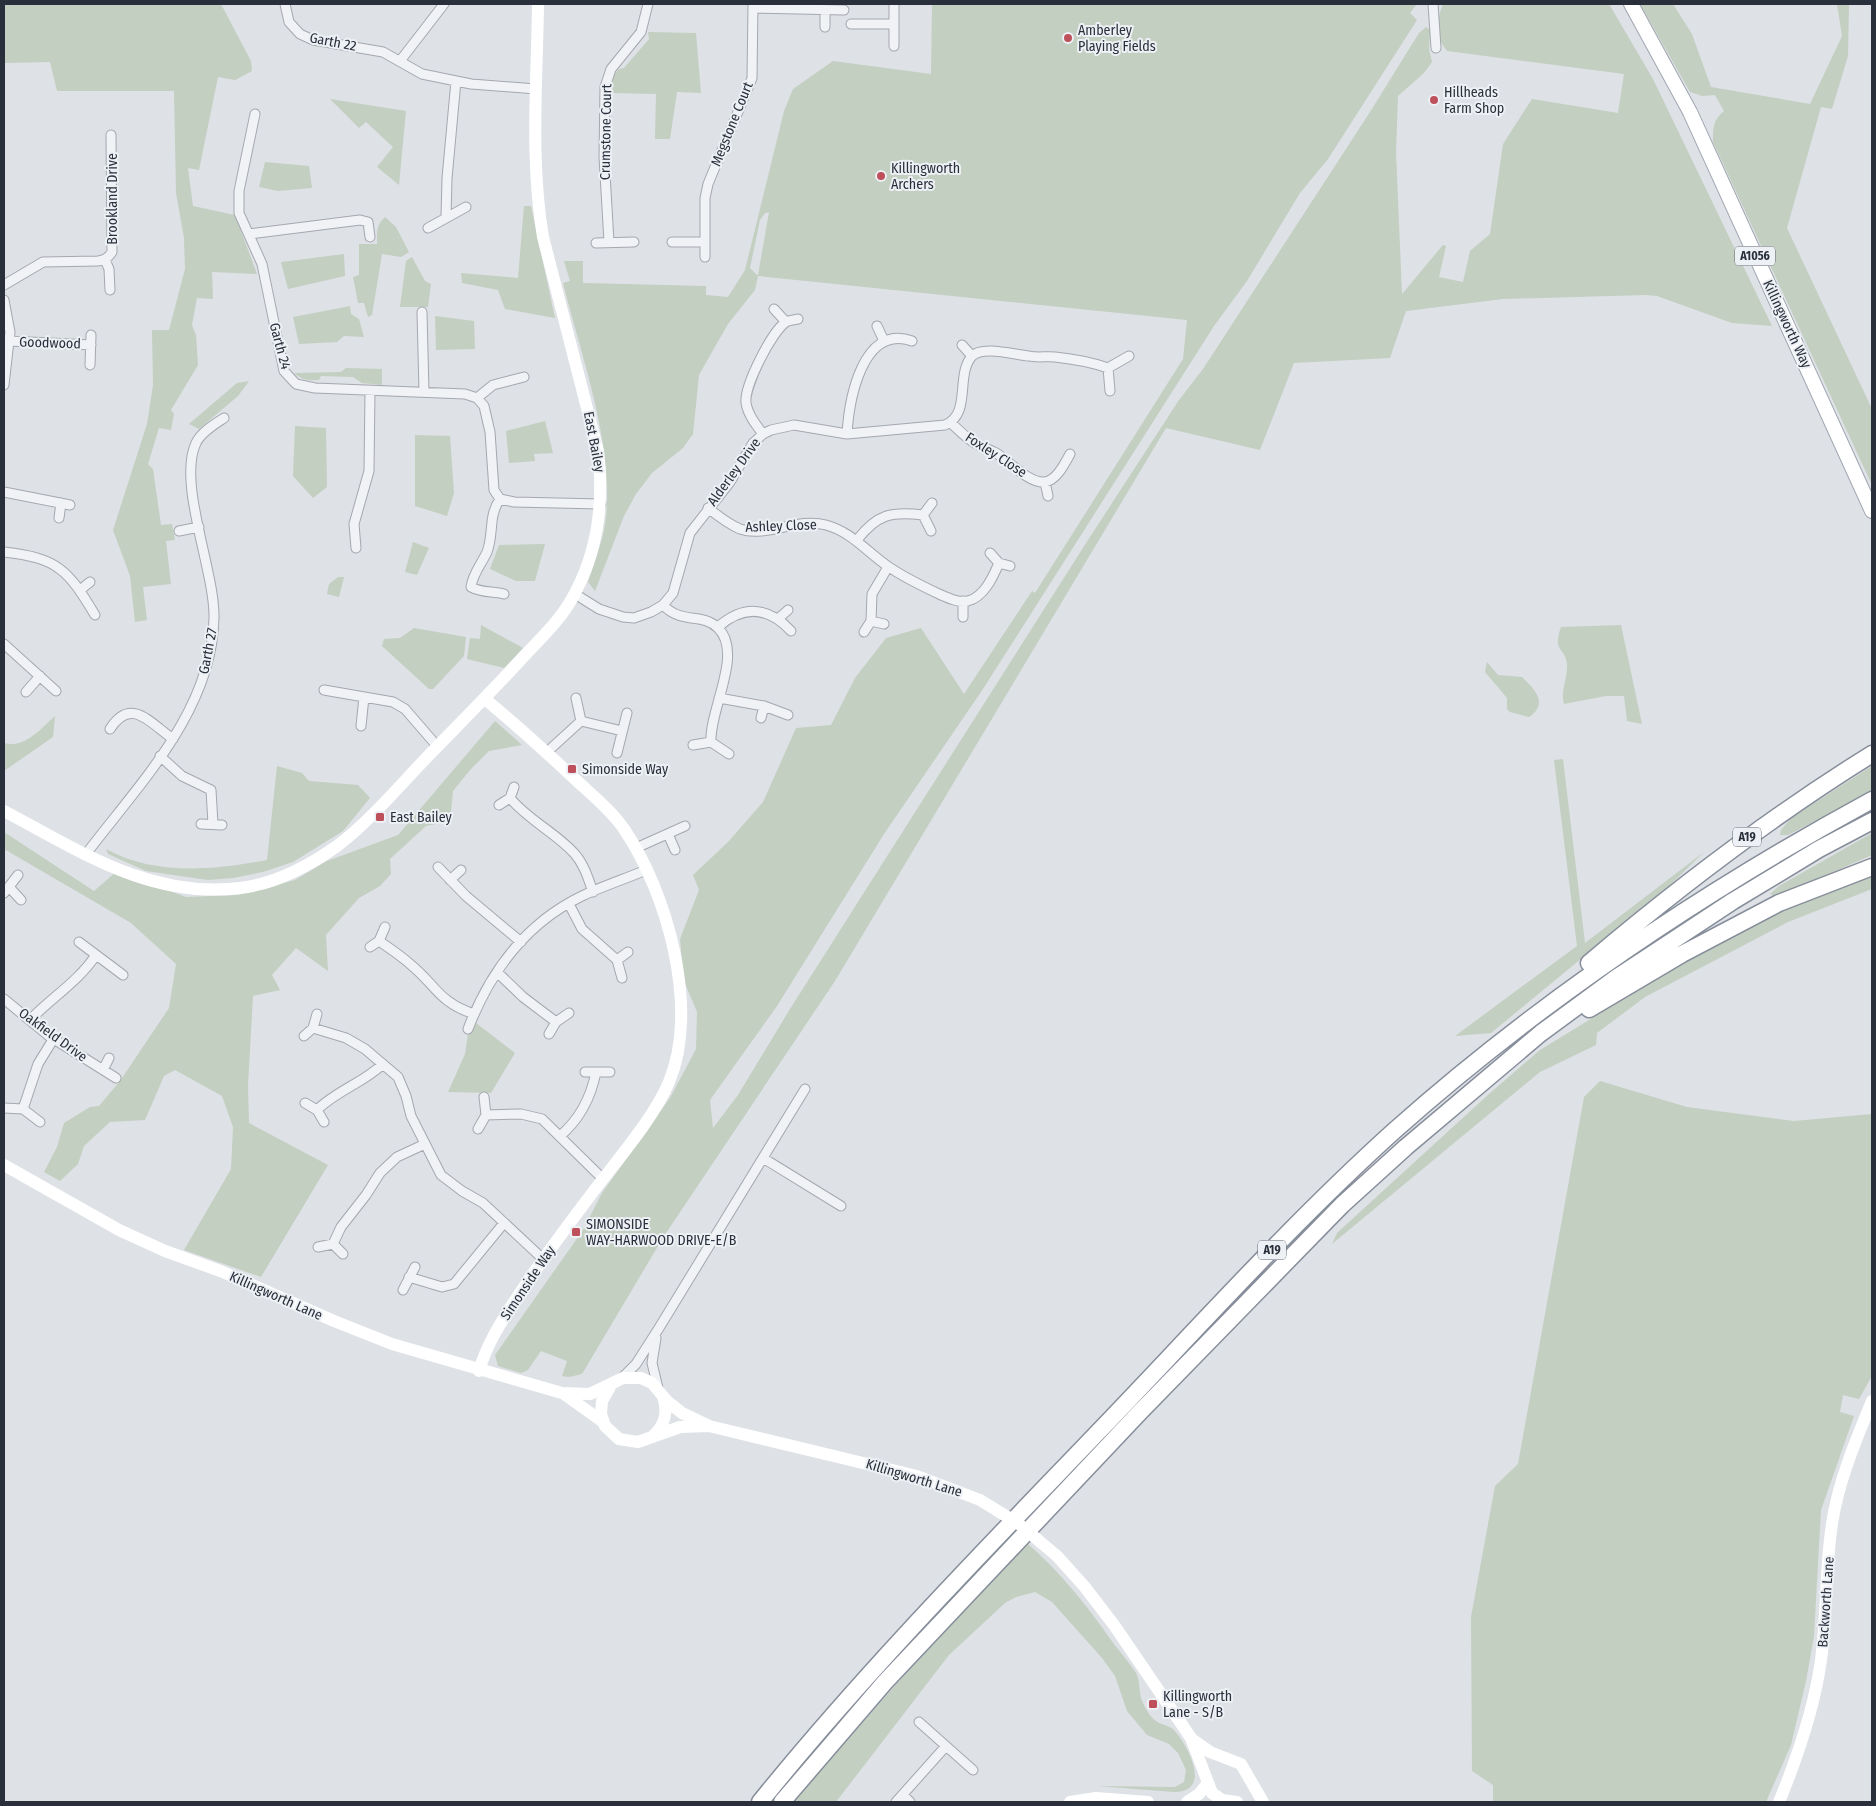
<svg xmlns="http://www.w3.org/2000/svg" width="1876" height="1806" font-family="'Fira Sans Condensed',sans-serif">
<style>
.green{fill:#c3cfc0;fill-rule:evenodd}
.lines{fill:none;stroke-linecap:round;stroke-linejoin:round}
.street-casing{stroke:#a4a8af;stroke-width:11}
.primary-casing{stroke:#9fa5b0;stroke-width:16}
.highway-casing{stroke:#878e9b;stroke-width:19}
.street{stroke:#f0f2f5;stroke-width:9}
.secondary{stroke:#fff;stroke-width:12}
.primary{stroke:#fff;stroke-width:14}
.highway{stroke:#fff;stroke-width:16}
.secondary-bridge{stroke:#fff;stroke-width:12}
.poi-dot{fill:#be505b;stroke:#edf0f4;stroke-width:2}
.labels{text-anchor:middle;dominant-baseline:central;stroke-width:4;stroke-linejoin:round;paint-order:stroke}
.shield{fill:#edf0f4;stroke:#646972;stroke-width:1}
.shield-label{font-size:12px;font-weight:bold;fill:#292f3b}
.poi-label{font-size:14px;fill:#292f3b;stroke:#edf0f4;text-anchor:start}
.street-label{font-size:14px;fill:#292f3b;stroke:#edf0f4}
</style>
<rect width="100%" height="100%" fill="#dee1e6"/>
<path class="green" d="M4 4H221L251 61 252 71 235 80 218 77 199 170 188 168 193 206 235 215 257 274 212 272 213 299 197 298 192 325 196 335 198 365 171 410 174 414 171 430 159 428 148 464 153 469 161 525 172 524 175 540 166 541 171 584 143 587 147 620 135 622 130 576 113 530 147 424 153 385 152 330H169L185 269 184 238 176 193 174 91H57L50 62 4 63Z
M932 4H1417L1410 13 1417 20 1328 159 1300 193 1247 281 1214 326 983 689 884 834 777 1006 710 1100 713 1128 738 1095 790 1009 1088 540 1179 400 1203 369 1370 112 1419 33 1426 27 1430 30 1429 49 1432 62 1424 73 1398 96 1396 152 1402 294 1443 245 1446 246 1439 277 1463 282 1470 251 1490 234 1503 144 1532 99 1618 113 1624 74 1447 51C1434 35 1436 22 1443 4H1609L1653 79 1772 326 1732 323 1657 296 1646 295 1503 299 1406 311 1390 358 1294 363 1260 450 1166 428 835 981 664 1236 582 1374 569 1377 562 1376 567 1361 541 1351 528 1370 521 1373 498 1366 495 1355 583 1230 602 1193 670 1098 696 1049 697 1012 684 981 680 939 699 890 693 875 728 842 763 802 796 728 831 725 855 678 886 638 921 628 964 694 1032 591 1035 593 1183 359 1187 320 758 276 755 290 728 324 699 375 693 434 683 448 652 473 636 494 624 516 595 591 588 582C593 566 599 551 603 535 620 460 581 356 563 283L570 281 564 261H583V283L706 286V295L728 297 745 270 784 111 793 89 833 61 931 74ZM769 212 758 275H757L750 268 760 220 765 213Z
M1640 4H1673L1692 34 1711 87 1810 104 1842 36 1837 4H1849L1848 56 1832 109 1821 107 1787 228 1872 409V485L1713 142C1713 128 1713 120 1724 111L1715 95 1702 96 1690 92Z
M648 32 696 33 701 93 677 92 670 139H655L656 94 612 93 613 76 619 69 624 68 649 39Z
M330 99 406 111 399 185 377 167 393 147 366 122 359 128Z
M265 162 309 166 312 188 278 191 259 187Z
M524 206H531L555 318 505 309 498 290 462 283 461 273 518 278Z
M385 217 396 227 409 252 401 257 382 254 372 315 368 317 364 303H358L353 277 359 275V244H377C377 232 376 225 385 217Z
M344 254 345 276 288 289 281 262Z
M412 257 425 281 431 284 428 307H400L406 261Z
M350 306 351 314 359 319 364 337 344 336 337 342 299 344 293 317Z
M435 316 474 321 475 349 436 350Z
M346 368 382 369V385L362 383 353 377 321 376 319 380C309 381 302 380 294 373L341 372Z
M249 381 238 396 199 429 189 424 237 383Z
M545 421 553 453 534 454 535 461 509 463 506 431Z
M295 426 326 428 327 487 313 498 293 476Z
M415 435 450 436 454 493 447 516 415 506Z
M413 542 429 548 417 575 405 572Z
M545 544 535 581H516L490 569 499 545Z
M338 577H344L339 597 327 594 329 584Z
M481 625 523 648 504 668 467 659 470 638 480 639Z
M1621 625 1642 724 1627 721 1624 696H1606L1564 704C1560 692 1568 678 1567 664 1565 646 1552 653 1561 627Z
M414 628 466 637 464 656 433 689H429L382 646 384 639 400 638Z
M1487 662 1498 675 1522 677C1535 690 1549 703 1529 717L1510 712 1507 709V698L1485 672Z
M55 716 53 737 4 771V743C25 749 40 729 55 716Z
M495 721 522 745 489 751 470 770 453 791 450 821 426 826 390 859 391 874 380 886 359 898 326 935 328 971 296 948 272 975 280 990 253 996 248 1085 249 1123 328 1165 261 1277 184 1250 231 1169 233 1127 222 1096 175 1070 164 1076 145 1120 110 1122 84 1146 78 1164 60 1181 44 1172 57 1147 64 1123 90 1107 99 1106 120 1081 169 1008 176 964 131 923 4 849V832L94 891 117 871 186 897 238 895 295 880 327 861 398 835Z
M1563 759 1585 943 1704 852 1666 889 1491 1033 1455 1036 1577 946 1554 760Z
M277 766 302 773 309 781 358 785 370 798 343 831 293 862 263 872 233 878 208 880 146 871 108 854 106 849C155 876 214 870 267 860Z
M1872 766V792L1788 835H1780L1781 830 1791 818Z
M1872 833V855L1776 897 1770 894 1779 886Z
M1872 874V889L1788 922 1645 997 1597 1033 1596 1045 1540 1072 1332 1244 1337 1233 1489 1094 1540 1050 1671 970 1796 903Z
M476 1023 515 1053 491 1093 448 1092 465 1054 468 1034Z
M1600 1081 1687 1107 1794 1121 1872 1114V1376L1859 1399 1843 1395 1840 1412 1854 1416 1821 1510 1814 1636 1806 1681 1791 1745 1766 1802H1493V1785L1472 1771 1471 1617 1495 1486 1518 1464 1584 1097Z
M1027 1543C1060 1572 1086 1604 1111 1640 1119 1651 1129 1662 1136 1673 1141 1682 1138 1694 1143 1703 1145 1708 1151 1718 1156 1721 1161 1725 1168 1725 1173 1729 1188 1745 1213 1792 1174 1792L1097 1786 1175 1787 1184 1782 1186 1770 1178 1753 1169 1744 1147 1735 1127 1711 1115 1676 1102 1658 1052 1602 1035 1592 1016 1597 1005 1603 949 1655 836 1802H792L939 1636Z"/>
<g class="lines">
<g class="street-casing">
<path id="street" d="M285 4 289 22 300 34 313 40 383 52 422 74 471 84 536 89
M1433 4 1436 48
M753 8 844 10
M851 24H894
M825 27V10
M894 46V4
M400 61 444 4
M255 114 239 191V213L262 264 284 371 296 384 315 388 465 394 477 398 484 406 490 432 494 490 500 499 514 502 601 504
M446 217 447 178 456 81
M428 228 466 207
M249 234 360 220 368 222 370 237
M609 242 604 157 605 87 611 69 641 32 648 4
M672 242H705
M596 243 634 242
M705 257V198L708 184 752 78 753 4
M105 260 109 269 110 290
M4 285 43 262 98 261C105 260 108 258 112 252L111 135
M4 300 10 332 4 385
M774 309 786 322
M422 312 424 392
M877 326 884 341
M9 341 91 345
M962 345 972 356
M90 365 91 335
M1110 391 1108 368 1129 356
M477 398 493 385 524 377
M951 423C959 430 966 438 975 443 981 447 989 449 996 453 1008 460 1029 484 1045 482 1057 480 1065 463 1070 454
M763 434C756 425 748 415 746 403 744 386 772 331 786 322 789 320 795 320 798 319
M847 434C849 401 862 323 912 341
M1045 482 1048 496
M4 492 70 505
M500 499C488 516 494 534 487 552 481 565 473 573 471 587 481 593 493 591 504 594
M708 508C718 516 728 524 740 529 767 538 797 517 826 525 852 532 868 553 889 567 905 578 922 586 939 594 948 598 958 603 968 601 984 597 993 577 999 563
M59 518 61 503
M179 531 199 527
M931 531 923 515 932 503
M857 540C877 514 892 511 923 515
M356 548 354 524 369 471 370 391
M4 552C58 558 68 570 95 615
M990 553 999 563 1010 566
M80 590 90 582
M575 594 599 609 623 617 634 618 651 612 663 605 673 593 690 533 730 482 753 443 763 434 771 430 794 425 847 434 945 425C972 414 955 375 972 356 983 345 1015 355 1029 356 1037 358 1047 356 1055 357 1074 359 1091 362 1108 368
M963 601V617
M663 605C682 625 702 612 718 628 744 653 709 710 711 742
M779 618 788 610
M871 621 872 594 888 567
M718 627C743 605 768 606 791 631
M864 632 871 621 884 624
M4 644 56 691
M324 690 393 702 405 709 437 746
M26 692 40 676
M719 698 764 706 788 715
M761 718 764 706
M581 721 622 731
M361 726 364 697
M110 729C131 696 150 723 173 739
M693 745 711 742 729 754
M547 752 581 721 576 698
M617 753 627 713
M160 756 182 776 211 790 213 824
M510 798C528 820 555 832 574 853 584 864 588 878 593 892
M499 805 510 798 514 787
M201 824 222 825
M668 834 675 850
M636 848 685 826
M86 854C139 784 212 711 214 618 215 571 177 483 196 443 201 432 215 424 224 418
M438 867 466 896 521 942
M450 880 461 870
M9 887 21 900
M4 893 18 875
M569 904 582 929 617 960 622 978
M379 941C389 948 400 955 410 964 436 985 438 1002 474 1014
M79 942 123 975
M370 947 379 941 385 927
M617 960 628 952
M497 972 523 997 556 1022
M4 999 49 1036 116 1078
M30 1020C52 997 78 982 96 955
M313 1028 346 1038 365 1049 398 1077 406 1096 411 1116 441 1175 462 1191 483 1203 543 1259
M468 1029C490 972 526 923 582 896 603 886 625 879 646 870
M549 1034 556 1022 569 1013
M304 1036 313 1028 317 1014
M103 1070 109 1058
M585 1072H610
M305 1103 317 1110 324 1122
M4 1108 23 1109 40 1122
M23 1109 38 1064 54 1038
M317 1110C336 1091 363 1083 383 1064
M486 1115 521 1114 542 1119 603 1179
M478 1129 486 1115 484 1097
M560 1136C580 1119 591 1097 596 1072
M763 1158 841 1206
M333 1244 341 1227 366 1195 380 1173 397 1157 425 1144
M318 1247 333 1244 343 1254
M409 1277 442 1287 454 1284 504 1223
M403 1290 415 1267
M656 1338 652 1363 658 1388
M620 1380 636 1364 659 1328 805 1089
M919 1722 973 1770
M903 1795 910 1802
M896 1802 946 1746"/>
</g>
<g class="primary-casing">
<path id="primary" d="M1631 4 1690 112 1872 511"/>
</g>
<g class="highway-casing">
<path id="highway" d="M1589 963C1679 887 1772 816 1872 754
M1589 1009 1682 954 1779 903 1872 867
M760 1802C866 1671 985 1550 1102 1428 1198 1328 1291 1224 1394 1131 1540 1001 1701 893 1872 800
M782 1802 885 1682 1140 1412 1342 1205 1406 1147 1541 1033 1616 978 1733 901 1819 849 1872 821"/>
</g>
<use href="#street" class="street"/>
<path class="secondary" d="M4 811C80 851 150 899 240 888 275 884 309 866 337 846 372 820 404 780 435 749 466 717 497 686 527 653 545 634 563 617 575 593 599 548 604 501 598 451L543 237C530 160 537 82 538 4
M4 1165 119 1230 165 1251 223 1272 334 1321 392 1344 562 1393 590 1394 623 1378H641L652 1383 667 1401 682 1413 709 1426
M479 1371C487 1343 502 1321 518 1296 542 1259 569 1224 596 1188 619 1158 655 1116 669 1082 700 1009 667 892 624 829 611 810 592 795 576 780 546 752 517 725 486 700
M610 1387 602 1401 601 1414 605 1426 619 1439 638 1442 680 1427 709 1426 917 1476 980 1500
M564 1394 603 1422
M654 1435C665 1425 668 1411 663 1397
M1057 1556 1084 1586 1114 1625 1191 1738 1212 1793 1222 1800 1237 1802
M1193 1740 1210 1752 1241 1764 1263 1802
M1070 1802 1096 1798 1148 1802
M1187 1802 1199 1794 1208 1783
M1779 1802C1798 1756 1814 1710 1821 1660 1827 1615 1825 1569 1832 1524 1838 1482 1856 1440 1872 1401"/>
<use href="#primary" class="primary"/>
<use href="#highway" class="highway"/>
<path class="secondary-bridge" d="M980 1500 1019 1524 1057 1556"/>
</g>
<g class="poi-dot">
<circle cx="1068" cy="38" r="5"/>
<circle cx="1434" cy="100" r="5"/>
<circle cx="881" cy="176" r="5"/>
<rect x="567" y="764" width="10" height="10" rx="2.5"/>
<rect x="375" y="812" width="10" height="10" rx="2.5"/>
<rect x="571" y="1227" width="10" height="10" rx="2.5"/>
<rect x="1148" y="1699" width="10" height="10" rx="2.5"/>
</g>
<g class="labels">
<g class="shield">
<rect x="1735" y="246.5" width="40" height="19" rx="4"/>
<rect x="1733" y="827.5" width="28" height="19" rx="4"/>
<rect x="1258" y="1240.5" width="28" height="19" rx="4"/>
</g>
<g class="shield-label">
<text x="1755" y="256">A1056</text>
<text x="1747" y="837">A19</text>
<text x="1272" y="1250">A19</text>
</g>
<g class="poi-label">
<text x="1078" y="30">Amberley<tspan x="1078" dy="16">Playing Fields</tspan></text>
<text x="1444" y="92">Hillheads<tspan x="1444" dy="16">Farm Shop</tspan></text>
<text x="891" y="168">Killingworth<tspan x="891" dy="16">Archers</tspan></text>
<text x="582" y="769">Simonside Way</text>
<text x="390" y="817">East Bailey</text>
<text x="586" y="1224">SIMONSIDE<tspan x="586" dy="16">WAY-HARWOOD DRIVE-E/B</tspan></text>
<text x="1163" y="1696">Killingworth<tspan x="1163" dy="16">Lane - S/B</tspan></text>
</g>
<g class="street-label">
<text transform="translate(333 42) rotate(11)">Garth 22</text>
<text transform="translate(732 124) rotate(-68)">Megstone Court</text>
<text transform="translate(606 132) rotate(-89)">Crumstone Court</text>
<text transform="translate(112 199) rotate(-90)">Brookland Drive</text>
<text transform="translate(1787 324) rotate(65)">Killingworth Way</text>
<text transform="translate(50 343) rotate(2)">Goodwood</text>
<text transform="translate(280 346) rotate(75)">Garth 24</text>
<text transform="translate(594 442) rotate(79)">East Bailey</text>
<text transform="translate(996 455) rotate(33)">Foxley Close</text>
<text transform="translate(734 472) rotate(-54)">Alderley Drive</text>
<text transform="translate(781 526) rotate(-2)">Ashley Close</text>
<text transform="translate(208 651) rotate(-79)">Garth 27</text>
<text transform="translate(53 1035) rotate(36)">Oakfield Drive</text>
<text transform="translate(528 1283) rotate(-56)">Simonside Way</text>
<text transform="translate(276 1296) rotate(24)">Killingworth Lane</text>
<text transform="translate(914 1478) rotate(17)">Killingworth Lane</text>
<text transform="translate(1826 1602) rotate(-86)">Backworth Lane</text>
</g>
</g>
<rect width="1876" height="1806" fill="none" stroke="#292f3b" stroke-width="10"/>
</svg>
